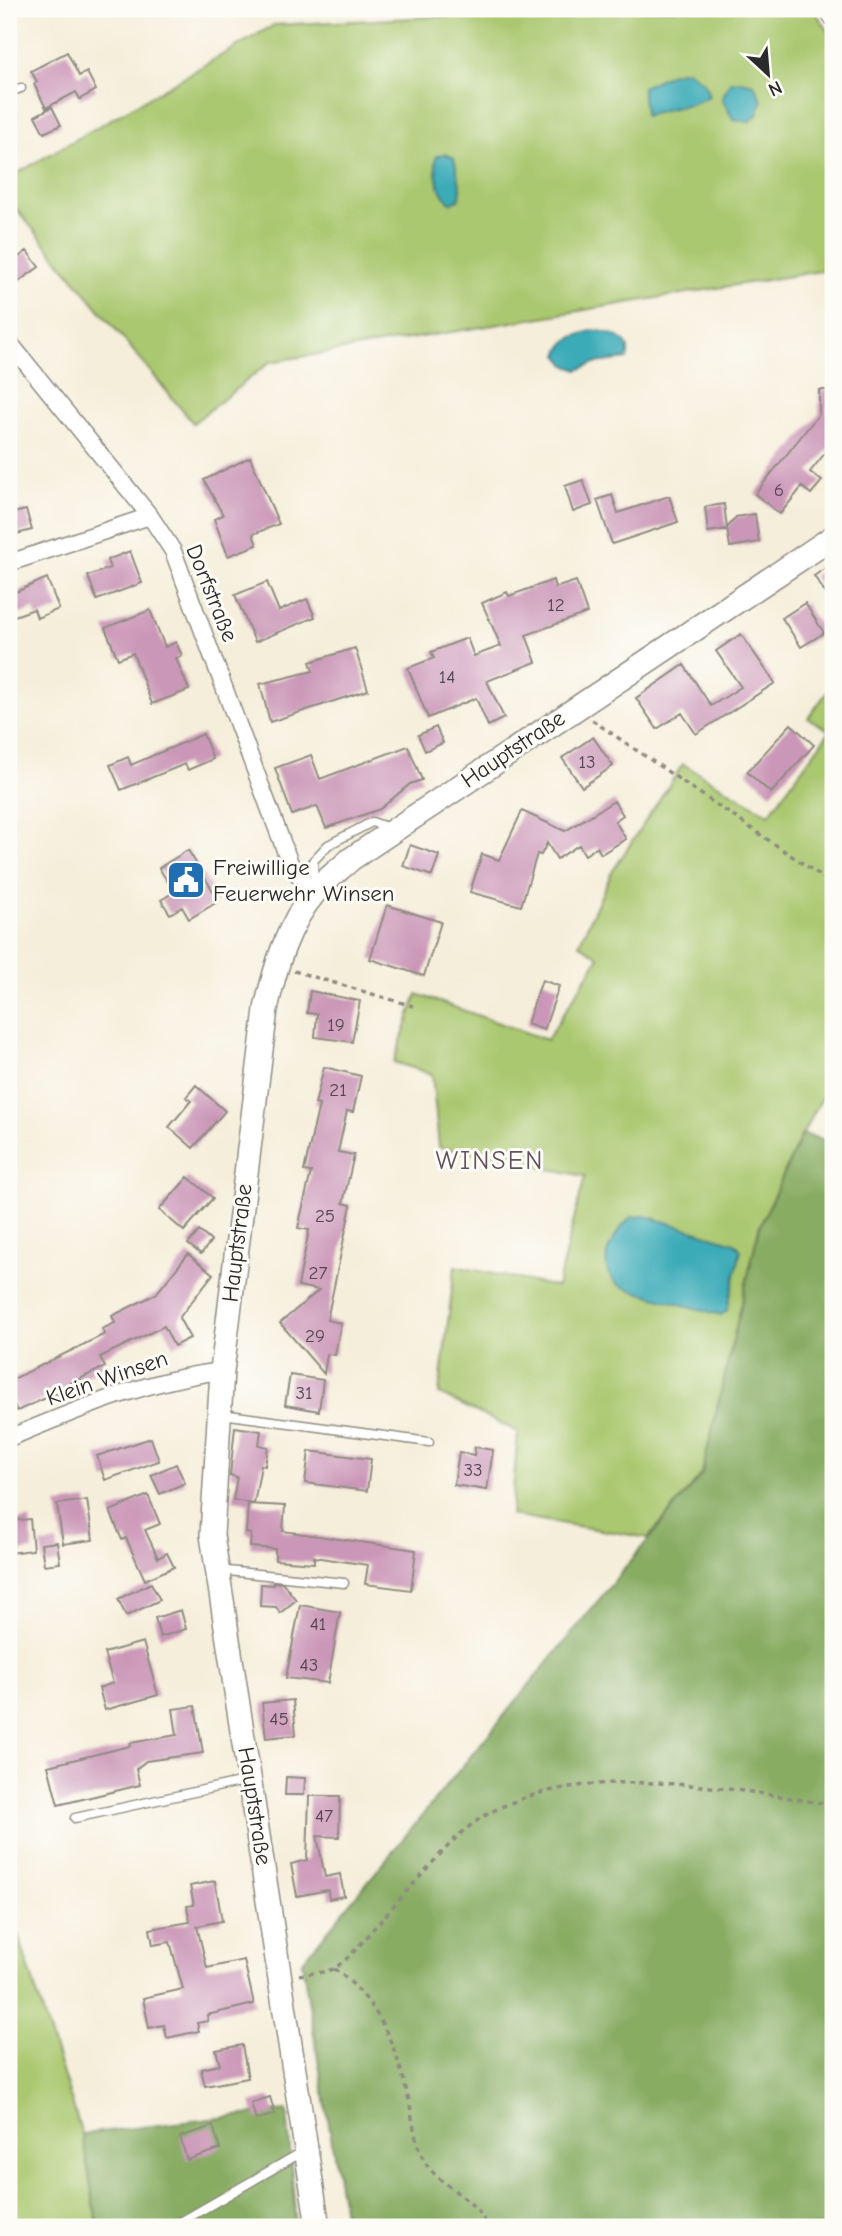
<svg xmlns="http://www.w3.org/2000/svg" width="842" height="2236" font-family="'Comic Neue',sans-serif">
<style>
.green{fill:#aac86f;stroke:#6a7a4d;stroke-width:2}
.forest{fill:#87ac62;stroke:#596c46;stroke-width:2}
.water{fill:#3babb8;stroke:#336b72;stroke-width:2}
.building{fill:#cb97b8}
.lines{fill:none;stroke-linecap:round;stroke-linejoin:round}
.lane-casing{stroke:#908c82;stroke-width:11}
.street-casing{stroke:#908c82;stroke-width:19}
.secondary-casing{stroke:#908c82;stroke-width:26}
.path{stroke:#908c82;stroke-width:3.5;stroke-dasharray:5 5;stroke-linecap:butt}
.lane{stroke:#fff;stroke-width:8}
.street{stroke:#fff;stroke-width:16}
.secondary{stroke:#fff;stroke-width:23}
.labels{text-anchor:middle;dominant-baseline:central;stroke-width:6;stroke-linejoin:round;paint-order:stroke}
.number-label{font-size:19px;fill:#53464e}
.street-label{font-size:23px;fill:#2b2b2b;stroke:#fdfcf7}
.poi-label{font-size:23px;fill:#2b2b2b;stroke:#fdfcf7;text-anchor:start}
.quarter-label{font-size:26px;letter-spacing:2px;fill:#63515c;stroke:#fdfcf7}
</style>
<rect width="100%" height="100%" fill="#fdfcf7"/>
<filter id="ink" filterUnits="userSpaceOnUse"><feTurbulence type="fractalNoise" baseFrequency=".0143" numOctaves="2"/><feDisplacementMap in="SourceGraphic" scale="14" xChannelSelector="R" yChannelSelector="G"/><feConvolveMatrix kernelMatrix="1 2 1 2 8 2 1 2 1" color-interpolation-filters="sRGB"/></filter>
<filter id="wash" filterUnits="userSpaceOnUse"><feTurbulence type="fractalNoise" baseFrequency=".00686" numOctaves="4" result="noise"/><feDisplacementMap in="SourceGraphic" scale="28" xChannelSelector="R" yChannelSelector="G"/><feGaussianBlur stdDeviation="1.57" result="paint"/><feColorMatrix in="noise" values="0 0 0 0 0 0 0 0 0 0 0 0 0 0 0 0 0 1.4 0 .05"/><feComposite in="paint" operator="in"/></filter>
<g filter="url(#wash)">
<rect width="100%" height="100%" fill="#f5eeda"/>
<path class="green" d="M454 9H813L833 37V269L270 362 193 423 9 200V178L274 25 454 16Z
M833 684V1077L802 1135 759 1228 702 1474 648 1538 511 1515 518 1432 439 1394 455 1266 557 1287 585 1176 439 1147 432 1074 394 1062 417 994 547 1040 599 957 579 944 612 872 683 764 769 814 830 731 808 718Z
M17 1931 82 2134 98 2227H9V1934Z"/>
<path class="forest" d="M802 1134 833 1142V2227H346L302 1962 702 1474 759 1228Z
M287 2110 296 2227H98L82 2134Z"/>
<path class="water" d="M687 70 704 83 709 96C692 107 667 107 645 116L642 87 672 73Z
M741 81 754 84 762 101 757 115 749 122 733 119 722 99 730 82Z
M446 154 454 158 461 189 459 200 451 203C437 193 435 172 436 156Z
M596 330C614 334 633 338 627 359L595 363 578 370 567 366 558 355C564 337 579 334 596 330Z
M646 1216 735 1243 741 1250 727 1311 721 1315C703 1309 626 1292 616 1283 594 1262 614 1234 631 1217Z"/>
<g id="blocks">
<path class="building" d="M67 52 79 76 87 72 96 90 80 99 76 92 46 108 34 84 37 82 31 71Z
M52 107 61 125 44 133 35 116Z
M27 251 39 267 18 282 9 270V264Z
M819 390H833V443L810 472 822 481 811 494 802 487 780 514 755 494 819 414Z
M250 457 279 524 253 534 257 545 228 556 214 519 223 515 204 480Z
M583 480 592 505 573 512 565 486Z
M612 495 618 513 669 496 678 522 612 544 597 500Z
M724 504 727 529 708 532 705 507Z
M26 510 32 530 9 536V514Z
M755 514 759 542 730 547 727 528 736 517Z
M130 551 142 583 97 600 88 576 110 568 107 560Z
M833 563V604L814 576Z
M47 578 59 609 37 618 34 609 9 618V595Z
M553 580 555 588 576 581 587 613 526 635 536 662 487 681 504 718 488 726 476 698 428 718 408 668 434 658 431 652 467 638 474 656 501 646 482 603 507 592 509 596Z
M267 582 279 611 307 599 315 617 255 642 235 595Z
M805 603 824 633 801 647 782 618Z
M150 610 165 647 176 642 182 656 176 658 189 690 152 704 133 653 118 659 105 628Z
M741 634 775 683 696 734 682 713 657 729 636 698 684 665 711 706 741 687 716 651Z
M355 648 368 690 270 722 260 684 313 671 310 662Z
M791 724 814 745 771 793 747 772Z
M436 727 443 743 425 751 418 735Z
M203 734 213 759 188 770 185 764 121 790 110 765 128 757 131 765Z
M593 737 613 766 582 787 562 758Z
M408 746 422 780 410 784 380 809 326 828 317 806 292 815 275 768 311 755 320 779Z
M614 801 623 815 615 821 626 839 601 854 597 847 585 855 579 845 557 859 547 843 541 855 537 854 521 906 470 892 482 854 499 860 522 811 565 831Z
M410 845 439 855 432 876 403 866Z
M188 850 219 901 189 919 182 907 170 914 161 900 174 892 159 868Z
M387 905 441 922 424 976 370 959Z
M542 980 559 986 544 1030 527 1024Z
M310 991 360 1001 352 1042 315 1037 317 1014 307 1013Z
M324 1067 361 1076 353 1112 347 1111 338 1152 354 1155 343 1203 351 1205 327 1320 341 1323 335 1355 327 1354 324 1374 280 1323 319 1290 298 1286 309 1230 298 1228 311 1172 304 1171 319 1105 315 1104Z
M196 1085 225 1111 193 1148 169 1127 191 1101 186 1097Z
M188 1177 213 1198 184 1231 159 1210Z
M199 1231 211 1241 201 1254 188 1244Z
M188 1254 213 1274 179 1318 190 1338 174 1346 164 1326 100 1357 105 1367 71 1383 74 1389 59 1396 57 1393 17 1411 9 1394V1381L105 1334 102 1329 115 1323 112 1316 156 1294Z
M290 1375 323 1380 319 1411 285 1405Z
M235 1427 261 1431 259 1445 268 1447 265 1466 261 1465 254 1504 233 1500 237 1477 230 1475Z
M151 1438 159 1461 105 1480 97 1456Z
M475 1447 493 1450 487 1490 454 1485 459 1452 474 1455Z
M309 1451 371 1459 367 1491 305 1483Z
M176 1464 185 1483 160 1494 151 1475Z
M148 1495 160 1524 145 1530 158 1558 167 1553 174 1567 145 1580 126 1538 122 1540 110 1511Z
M87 1500 93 1540 63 1544 57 1504Z
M248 1504 285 1506 283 1531 416 1550 411 1590 365 1584 368 1565 314 1557V1563L275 1560V1549L250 1547 251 1534 246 1533Z
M30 1519 33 1550 9 1553V1521Z
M57 1542 60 1563 44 1565 41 1544Z
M273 1582 283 1583 296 1600 280 1613 276 1607 260 1606 261 1584 273 1585Z
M151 1583 160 1600 126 1616 118 1599Z
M300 1605 340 1612 328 1683 286 1678Z
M181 1610 186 1629 160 1637 155 1618Z
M143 1642 158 1695 105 1710 99 1688 113 1683 104 1653Z
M293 1700 296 1735 266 1738 262 1703Z
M195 1706 203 1753 146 1761 136 1769 140 1785 58 1805 48 1766 130 1746V1743L177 1735 173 1709Z
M286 1777 305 1778 304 1795H285Z
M309 1796H340L339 1837 317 1836 325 1877 340 1874 344 1896 329 1899 328 1890 297 1896 291 1864 307 1860Z
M215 1881 222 1921 197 1926 207 1968 244 1960 254 2004 207 2015 208 2021 197 2023 199 2031 167 2038 164 2025 149 2028 143 1998 183 1989 170 1942 153 1945 150 1929 190 1922 187 1906 194 1905 190 1886Z
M242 2045 248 2078 205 2086 201 2069 220 2065 216 2050Z
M270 2097 275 2114 256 2120 251 2103Z
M213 2126 220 2149 187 2160 180 2137Z"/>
</g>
</g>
<g filter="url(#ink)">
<use href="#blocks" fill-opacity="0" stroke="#908c82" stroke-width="2"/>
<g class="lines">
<g class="lane-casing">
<path id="lane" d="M9 92 21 88
M314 885 313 861 328 845 372 822 389 828
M222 1414 429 1442
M218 1570 344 1583
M75 1818 249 1780
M172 2227 304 2151"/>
</g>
<g class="street-casing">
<path id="street" d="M826 9 833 18
M9 342 150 516 173 551 291 866 314 893
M9 563 150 516
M9 1438C79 1409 146 1380 222 1371"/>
</g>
<g class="secondary-casing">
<path id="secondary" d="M318 2227 212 1535 222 1371 266 1009C275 968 287 925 315 892 325 880 339 870 351 859L833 537"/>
</g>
<path class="path" d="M592 720 833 884
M294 971 413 1006
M334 1969C380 2000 398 2052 410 2105 413 2123 416 2147 425 2162 440 2187 478 2199 487 2227
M299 1975C309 1973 326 1973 335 1968 350 1958 364 1940 376 1926 402 1897 427 1867 455 1839 542 1752 723 1787 833 1805"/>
<use href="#lane" class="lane"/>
<use href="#street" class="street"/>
<use href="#secondary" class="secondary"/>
</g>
</g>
<defs>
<g id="civic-square" transform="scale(2.0125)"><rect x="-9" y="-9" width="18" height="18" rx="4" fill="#1f6fb2" stroke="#fdfcf7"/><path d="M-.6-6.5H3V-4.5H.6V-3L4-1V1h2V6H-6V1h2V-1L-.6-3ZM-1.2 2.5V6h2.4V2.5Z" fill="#fff"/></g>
</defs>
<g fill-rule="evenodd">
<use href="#civic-square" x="186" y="880"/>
</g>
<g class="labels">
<g class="number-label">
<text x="779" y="490">6</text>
<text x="556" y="605">12</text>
<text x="447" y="677">14</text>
<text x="587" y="762">13</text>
<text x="336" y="1025">19</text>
<text x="338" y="1090">21</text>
<text x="325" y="1216">25</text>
<text x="318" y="1273">27</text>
<text x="315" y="1336">29</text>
<text x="304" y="1393">31</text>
<text x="473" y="1470">33</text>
<text x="318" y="1624">41</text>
<text x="309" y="1665">43</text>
<text x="279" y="1719">45</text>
<text x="324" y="1816">47</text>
</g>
<g class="street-label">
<text transform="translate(212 593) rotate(68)">Dorfstraße</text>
<text transform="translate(513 749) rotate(-34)">Hauptstraße</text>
<text transform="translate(237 1243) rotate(-83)">Hauptstraße</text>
<text transform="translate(107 1378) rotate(-19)">Klein Winsen</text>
<text transform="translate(255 1806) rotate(81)">Hauptstraße</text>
</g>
<g class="poi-label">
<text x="213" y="867">Freiwillige<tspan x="213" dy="26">Feuerwehr Winsen</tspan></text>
</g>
<g class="quarter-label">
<text x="490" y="1161">WINSEN</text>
</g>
</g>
<rect width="842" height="2236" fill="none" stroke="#fdfcf7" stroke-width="35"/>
<g transform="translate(768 74) rotate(154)" stroke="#fdfcf7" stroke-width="5" paint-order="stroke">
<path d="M0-5L12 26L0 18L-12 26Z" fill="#2b2b2b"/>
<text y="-10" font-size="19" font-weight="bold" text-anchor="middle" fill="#2b2b2b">N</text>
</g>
</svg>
